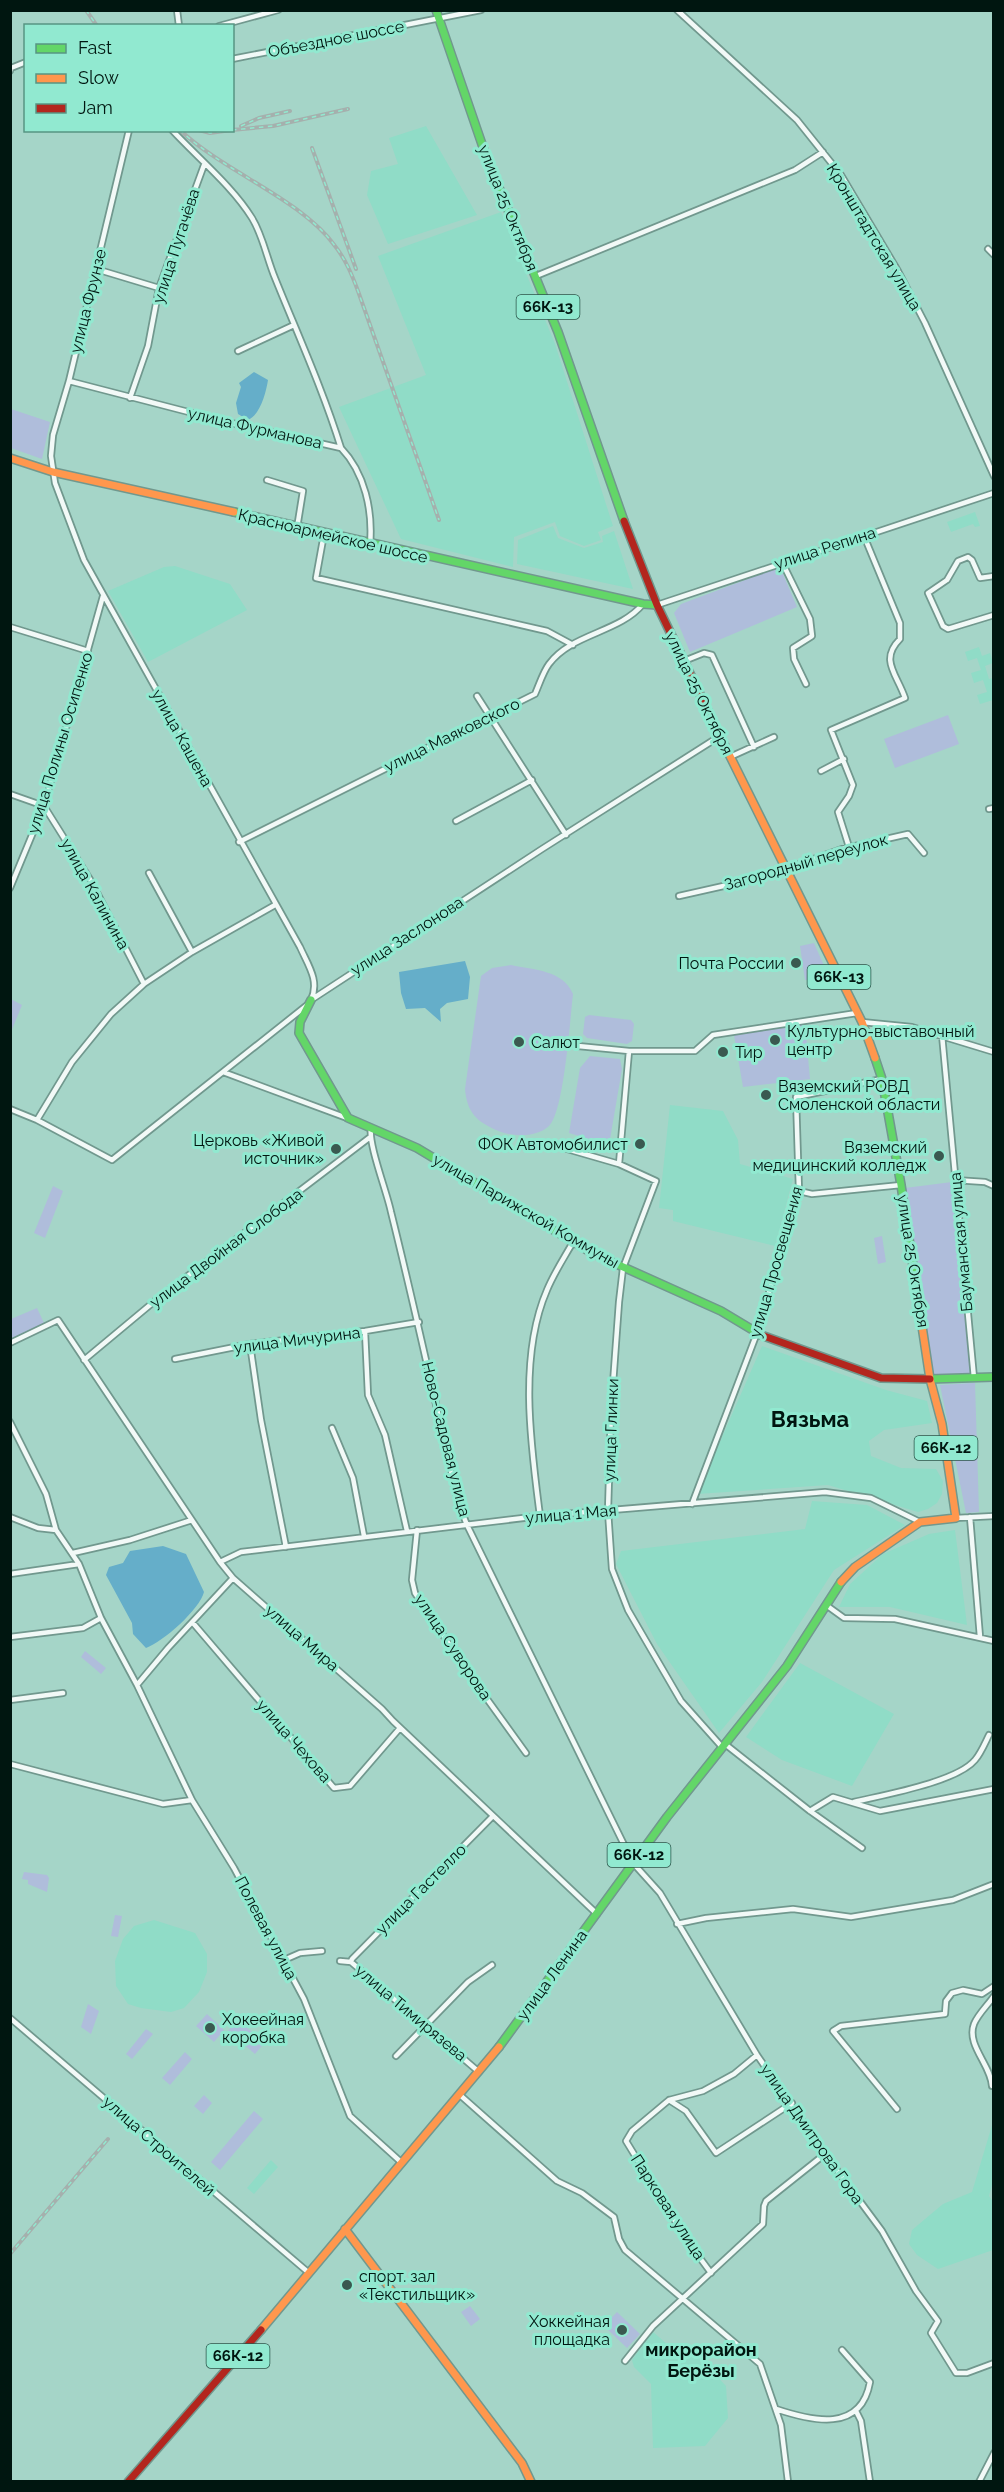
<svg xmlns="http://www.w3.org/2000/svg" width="1004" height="2492" font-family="Raleway,sans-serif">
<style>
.built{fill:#90dcc7}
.green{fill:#afbddb}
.water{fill:#65aec9}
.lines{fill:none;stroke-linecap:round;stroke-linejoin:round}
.street-casing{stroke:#71988e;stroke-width:8}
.fast-casing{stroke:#71988e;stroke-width:10}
.slow-casing{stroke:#71988e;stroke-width:10}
.jam-casing{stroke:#71988e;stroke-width:10}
.street{stroke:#f2f9f7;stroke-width:4.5}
.fast{stroke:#63d668;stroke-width:7}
.slow{stroke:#ff974d;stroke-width:7}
.jam{stroke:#b3261e;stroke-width:7}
.rail-casing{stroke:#a5b0ad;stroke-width:4}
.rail{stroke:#91e9d0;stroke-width:1.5;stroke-dasharray:4.5;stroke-linecap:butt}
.poi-dot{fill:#3a5950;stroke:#91e9d0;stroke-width:2}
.labels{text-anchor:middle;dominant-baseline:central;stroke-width:6;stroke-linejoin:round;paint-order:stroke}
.shield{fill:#91e9d0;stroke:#2c554a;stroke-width:1.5}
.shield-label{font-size:15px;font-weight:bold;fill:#001610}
.street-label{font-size:16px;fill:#001610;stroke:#91e9d0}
.poi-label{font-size:16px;fill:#001610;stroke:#91e9d0;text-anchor:start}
.neighbourhood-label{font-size:18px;font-weight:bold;fill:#001610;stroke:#91e9d0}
.district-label{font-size:22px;font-weight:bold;fill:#001610;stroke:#91e9d0}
</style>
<rect width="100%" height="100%" fill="#a5d5c8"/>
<path class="built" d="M426 126 477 215 388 244 367 195 371 171 398 164 389 138Z
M501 212 555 344 613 526 598 532 601 540 584 546 560 536 555 522 514 537 513 567 401 539 339 407 426 375 378 256Z
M975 512 980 526 975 527 973 524 951 532 947 522Z
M553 526 558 538 584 548 603 542 602 536 614 531 633 589 517 564 518 540Z
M175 566 230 584 247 610 148 662 108 591 164 567Z
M979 647 982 656 990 653 993 663 985 666 989 679 993 678V689L992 690 993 700 980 704 977 695 987 692 983 680 974 683 971 673 981 670 977 658 968 661 965 652Z
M670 1105 723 1111 738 1140 740 1164 793 1179 775 1246 673 1221V1210L659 1208Z
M762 1346 886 1390 927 1401 932 1423 884 1430 869 1441 871 1456 901 1468 936 1469 943 1481 942 1494 937 1503 928 1509 918 1512 828 1485 697 1494Z
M812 1501 867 1505 905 1525 834 1570 762 1682 719 1733 657 1644 616 1564 621 1551 805 1529Z
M955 1530 967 1625 890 1607H839L850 1584 883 1554 929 1534Z
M800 1663 894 1714 852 1786 782 1760 746 1737Z
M154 1920 195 1933 207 1954V1972L199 1992 184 2008 171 2012 141 2008 128 2004 116 1986 115 1961 123 1939 134 1926Z
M993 2122V2181L989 2196 993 2202V2250L938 2269 917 2255 909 2244 912 2230 943 2204 972 2192Z
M271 2160 278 2167 254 2194 247 2188Z
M652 2331 674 2350 693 2351 726 2386 728 2418 705 2446 653 2448 651 2384 634 2367 632 2360Z"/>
<path class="green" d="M11 409 50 422 42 459 11 448Z
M780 567 797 607 690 652 674 613 681 604Z
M948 715 959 744 895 768 884 739Z
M814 943 829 977 805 980 800 946Z
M511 965C534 970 563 970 573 994 570 1019 564 1112 549 1126 536 1138 511 1137 496 1130 476 1121 467 1112 465 1089L481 976 492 968Z
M11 999 22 1005 11 1032Z
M589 1015 631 1020 634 1024 632 1041 627 1044 587 1038 583 1034 585 1017Z
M805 1024 810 1079 743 1087 734 1035Z
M590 1056 620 1059 622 1069 609 1145 569 1133 580 1068Z
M952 1182 971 1374 934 1376 905 1188Z
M53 1186 63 1191 45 1238 34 1233Z
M882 1236 886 1262 878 1264 874 1238Z
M37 1308 44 1323 11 1339V1319Z
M975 1383 979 1512 966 1513 940 1385Z
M85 1651 106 1668 101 1674 81 1657Z
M24 1872 47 1875 49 1878 47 1892 28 1884V1880L22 1879Z
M115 1915 122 1916 118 1937 111 1936Z
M88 2004 99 2011 91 2034 81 2027Z
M207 2014 224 2030 214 2042 196 2026Z
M237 2020 265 2042 255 2054 228 2031Z
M146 2029 153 2034 132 2059 126 2054Z
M185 2052 192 2059 170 2085 162 2078Z
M204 2095 212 2103 203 2114 194 2106Z
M254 2111 263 2119 220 2170 211 2162Z
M470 2306 480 2319 471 2326 461 2312Z
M617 2312 640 2334 627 2348 604 2326Z"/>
<path class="water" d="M254 372 268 380C266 393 260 415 248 420L238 414 236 403 241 387 239 383Z
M465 961 470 977 468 999 447 1003 440 1009 441 1022 425 1008 406 1009 401 993 399 972Z
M163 1546 186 1554 204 1592C200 1609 163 1642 146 1648L133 1634 132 1623 106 1575 109 1567 123 1563 130 1551Z"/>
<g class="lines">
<g class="street-casing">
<path id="street" d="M177 10 179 26
M677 10 797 120 841 175 898 271 925 323 994 476
M219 26 278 10
M232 59 481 10
M10 71 11 68 26 62
M129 130 69 381 53 435 51 456 55 483 84 560 300 947C308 965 320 981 311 1000
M172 130C198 158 233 187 252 218 263 236 267 259 275 278 298 335 323 390 341 448
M988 249 994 255
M96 269 159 288
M536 276 795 170 823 152
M238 351 294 325
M69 381 231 423 341 448C365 473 373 511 370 545
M130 398 148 346 159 288 204 165
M267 480 303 491 297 528
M324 534 316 578 547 631 573 645
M782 562 810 619 812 636 793 648 794 659 806 684
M994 576 980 578 972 560 968 557 958 561 947 580 928 593 943 626 948 629 994 615
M657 605 994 493
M10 627 88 651
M684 661 704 653 712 655 754 747
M477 696 566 835
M730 757 774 737
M821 771 844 759
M10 794 44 806 91 881 144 984
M989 809 994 808
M456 821 532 780
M239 842 535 694C539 685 543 672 549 664 572 633 619 633 643 604
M849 847 838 812 849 796 853 785 831 730 905 698C897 674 879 660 900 639V623L864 536
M149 873 192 952
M10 888 44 806 103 596
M679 896 759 878 842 849 908 834 924 853
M314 998 542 849 720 736
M862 1022 912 1027 994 1052
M942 1035 974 1378
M578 1046 629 1051
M223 1072 347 1118
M10 1109 37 1120 112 1160 306 1006
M37 1120 72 1062 111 1014 144 984 192 952 275 905
M371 1128C368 1144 387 1192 391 1212 415 1308 436 1405 458 1502L467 1525 633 1863 660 1893 757 2055 825 2154 882 2231 916 2291 938 2321 931 2333 956 2373H967L994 2363
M567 1149 619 1164 656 1181 623 1268 619 1302 611 1411 608 1511 612 1569 628 1610 681 1701 722 1747
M619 1164 629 1051H695L713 1035 857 1013
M955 1180 985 1182 994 1186
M799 1191 812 1194 901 1185
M365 1331 368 1395 385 1435 407 1531
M10 1343 58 1320 220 1562 233 1578 382 1709 393 1721 597 1914
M250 1344 261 1420 286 1547
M175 1359 250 1344 365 1331 419 1322
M84 1360 156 1300 369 1138
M10 1422 46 1494 56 1530 79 1564 101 1618 137 1685 192 1800 234 1868 304 1999 350 2116 402 2163
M332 1428 353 1478 364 1536
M692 1504 757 1333 799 1191 796 1097 882 1079
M540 1516C531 1446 518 1357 547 1290 554 1273 564 1258 573 1242
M10 1517 38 1528 56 1530
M970 1517 980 1637
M956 1518 994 1516
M417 1530 412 1580 415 1593 469 1674 526 1753
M73 1553 130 1540 192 1520
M220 1562 241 1552 540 1516 825 1492 871 1498 920 1522
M10 1574 79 1564
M826 1605 844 1618 895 1619 994 1641
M193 1623 334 1788 350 1786 400 1728
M10 1637 83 1628 101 1618
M137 1685 168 1648 233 1578
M10 1700 63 1693
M725 1744 810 1811 862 1848
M10 1764 163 1804 192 1800
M854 1802C883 1795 957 1782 975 1760 981 1753 985 1743 989 1735
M810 1811 833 1797 880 1811 994 1789
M677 1924 706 1918 793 1909 851 1917 953 1900 994 1884
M284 1960 300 1953 322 1951
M340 1961 351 1962 479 2072
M351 1962 352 1959 493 1816
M10 2018 309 2273
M396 2056 468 1982 492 1965
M992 2086C991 2065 966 2045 974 2024 978 2014 988 2005 994 1996
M460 2095 557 2181 582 2193 614 2217 619 2239 625 2250 760 2364 781 2425 788 2482
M669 2100 686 2111 716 2153 792 2103
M897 2109 833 2031 841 2026 945 2014 946 2001 952 1993 963 1990 982 1994 994 1986
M711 2273 686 2239 626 2141 632 2131 669 2100 703 2091 734 2074 757 2055
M625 2361 653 2326 763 2224 764 2206 766 2201 825 2154
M776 2409C812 2421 861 2433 870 2382L842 2350
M856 2411 861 2421 870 2482
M979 2482 994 2453"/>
</g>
<g class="fast-casing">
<path id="fast" d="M436 10 486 156 558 332 624 521
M234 512 643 604 657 605
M311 1000 300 1022 299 1033 348 1118 417 1148 592 1253 721 1311 761 1335
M875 1058 882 1079 901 1185 922 1326
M930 1379 994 1377
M499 2047 667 1817 787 1666 841 1582"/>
</g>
<g class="slow-casing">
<path id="slow" d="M10 458 53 472 234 512
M722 740 862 1022 875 1058
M841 1582 855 1567 920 1522 956 1518 942 1424 930 1379 922 1326
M345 2229 522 2463 531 2482
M261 2330 499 2047"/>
</g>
<g class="jam-casing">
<path id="jam" d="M624 521 657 605 722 740
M761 1335 881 1378 930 1379
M128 2482 261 2330"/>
</g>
<use href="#street" class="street"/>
<use href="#fast" class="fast"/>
<use href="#slow" class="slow"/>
<use href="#jam" class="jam"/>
<g class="rail-casing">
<path id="rail" d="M86 10 97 26
M241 126 259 118 290 111
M180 130C224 172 301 199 335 246 346 260 352 275 358 291L439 520
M199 130 210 133 231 130
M232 130 273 126 348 109
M312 148 356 269
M10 2254 108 2139"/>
</g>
<use href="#rail" class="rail"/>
</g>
<g class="poi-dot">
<circle cx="796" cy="963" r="6"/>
<circle cx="775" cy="1040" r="6"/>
<circle cx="519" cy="1042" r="6"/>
<circle cx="723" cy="1052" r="6"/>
<circle cx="766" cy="1095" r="6"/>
<circle cx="640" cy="1144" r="6"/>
<circle cx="336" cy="1149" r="6"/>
<circle cx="939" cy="1156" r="6"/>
<circle cx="210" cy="2028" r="6"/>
<circle cx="347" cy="2285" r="6"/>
<circle cx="622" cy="2330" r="6"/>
</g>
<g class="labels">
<g class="shield">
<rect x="516.5" y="295" width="63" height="24" rx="4.5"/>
<rect x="807.5" y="965" width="63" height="24" rx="4.5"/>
<rect x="914.5" y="1436" width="63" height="24" rx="4.5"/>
<rect x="607.5" y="1843" width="63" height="24" rx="4.5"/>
<rect x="206.5" y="2344" width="63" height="24" rx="4.5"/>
</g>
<g class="shield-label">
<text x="548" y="307">66К-13</text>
<text x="839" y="977">66К-13</text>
<text x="946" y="1448">66К-12</text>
<text x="639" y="1855">66К-12</text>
<text x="238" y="2356">66К-12</text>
</g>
<g class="street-label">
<text transform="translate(336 39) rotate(-11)">Объездное шоссе</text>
<text transform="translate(508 208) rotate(68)">улица 25 Октября</text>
<text transform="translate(874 237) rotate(59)">Кронштадтская улица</text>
<text transform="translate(176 246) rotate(-72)">улица Пугачёва</text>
<text transform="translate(88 301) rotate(-76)">улица Фрунзе</text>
<text transform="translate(255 428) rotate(13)">улица Фурманова</text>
<text transform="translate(333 536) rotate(13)">Красноармейское шоссе</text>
<text transform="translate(825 548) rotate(-18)">улица Репина</text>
<text transform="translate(699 693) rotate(64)">улица 25 Октября</text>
<text transform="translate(452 735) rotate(-26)">улица Маяковского</text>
<text transform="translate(182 738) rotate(61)">улица Кашена</text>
<text transform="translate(60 743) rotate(-73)">улица Полины Осипенко</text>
<text transform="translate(806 862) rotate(-16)">Загородный переулок</text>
<text transform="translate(95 894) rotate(61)">улица Калинина</text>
<text transform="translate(407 936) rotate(-33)">улица Заслонова</text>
<text transform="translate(526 1211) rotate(30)">улица Парижской Коммуны</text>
<text transform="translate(961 1242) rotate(-95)">Бауманская улица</text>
<text transform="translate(226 1248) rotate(-37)">улица Двойная Слобода</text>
<text transform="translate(913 1261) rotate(81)">улица 25 Октября</text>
<text transform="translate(776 1262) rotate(-74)">улица Просвещения</text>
<text transform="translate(297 1340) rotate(-7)">улица Мичурина</text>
<text transform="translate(611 1430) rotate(-88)">улица Глинки</text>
<text transform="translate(446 1439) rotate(76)">Ново-Садовая улица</text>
<text transform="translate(571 1514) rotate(-5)">улица 1 Мая</text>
<text transform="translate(302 1638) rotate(41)">улица Мира</text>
<text transform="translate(453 1647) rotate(56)">улица Суворова</text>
<text transform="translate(294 1741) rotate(49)">улица Чехова</text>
<text transform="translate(421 1889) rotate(-45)">улица Гастелло</text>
<text transform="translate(266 1928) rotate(62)">Полевая улица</text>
<text transform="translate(552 1975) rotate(-54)">улица Ленина</text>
<text transform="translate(411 2013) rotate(40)">улица Тимирязева</text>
<text transform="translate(812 2134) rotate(55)">улица Дмитрова Гора</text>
<text transform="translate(159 2146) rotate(41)">улица Строителей</text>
<text transform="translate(668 2207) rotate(57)">Парковая улица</text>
</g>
<g class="poi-label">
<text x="784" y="963" text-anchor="end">Почта России</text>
<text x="787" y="1031">Культурно-выставочный<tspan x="787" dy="18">центр</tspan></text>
<text x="531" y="1042">Салют</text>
<text x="735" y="1052">Тир</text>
<text x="778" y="1086">Вяземский РОВД<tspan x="778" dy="18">Смоленской области</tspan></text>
<text x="324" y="1140" text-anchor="end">Церковь «Живой<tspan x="324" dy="18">источник»</tspan></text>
<text x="628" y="1144" text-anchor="end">ФОК Автомобилист</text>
<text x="927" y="1147" text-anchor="end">Вяземский<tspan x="927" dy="18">медицинский колледж</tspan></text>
<text x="222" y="2019">Хокеейная<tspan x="222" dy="18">коробка</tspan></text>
<text x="359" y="2276">спорт. зал<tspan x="359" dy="18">«Текстильщик»</tspan></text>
<text x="610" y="2321" text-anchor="end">Хоккейная<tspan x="610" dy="18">площадка</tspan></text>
</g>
<g class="neighbourhood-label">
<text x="701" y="2349">микрорайон<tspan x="701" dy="21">Берёзы</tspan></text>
</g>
<g class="district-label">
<text x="810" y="1419">Вязьма</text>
</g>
</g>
<rect width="1004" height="2492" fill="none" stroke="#001610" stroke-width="24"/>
<rect x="24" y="24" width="210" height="108" fill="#91e9d0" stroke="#579583" stroke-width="1.5"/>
<rect x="36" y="44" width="30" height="9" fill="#63d668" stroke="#579583" stroke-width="1.5"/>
<text x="78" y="54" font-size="18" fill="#001610">Fast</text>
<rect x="36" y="74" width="30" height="9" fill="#ff974d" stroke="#579583" stroke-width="1.5"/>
<text x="78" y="84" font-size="18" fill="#001610">Slow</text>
<rect x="36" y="104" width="30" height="9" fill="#b3261e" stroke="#579583" stroke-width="1.5"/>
<text x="78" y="114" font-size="18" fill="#001610">Jam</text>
</svg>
